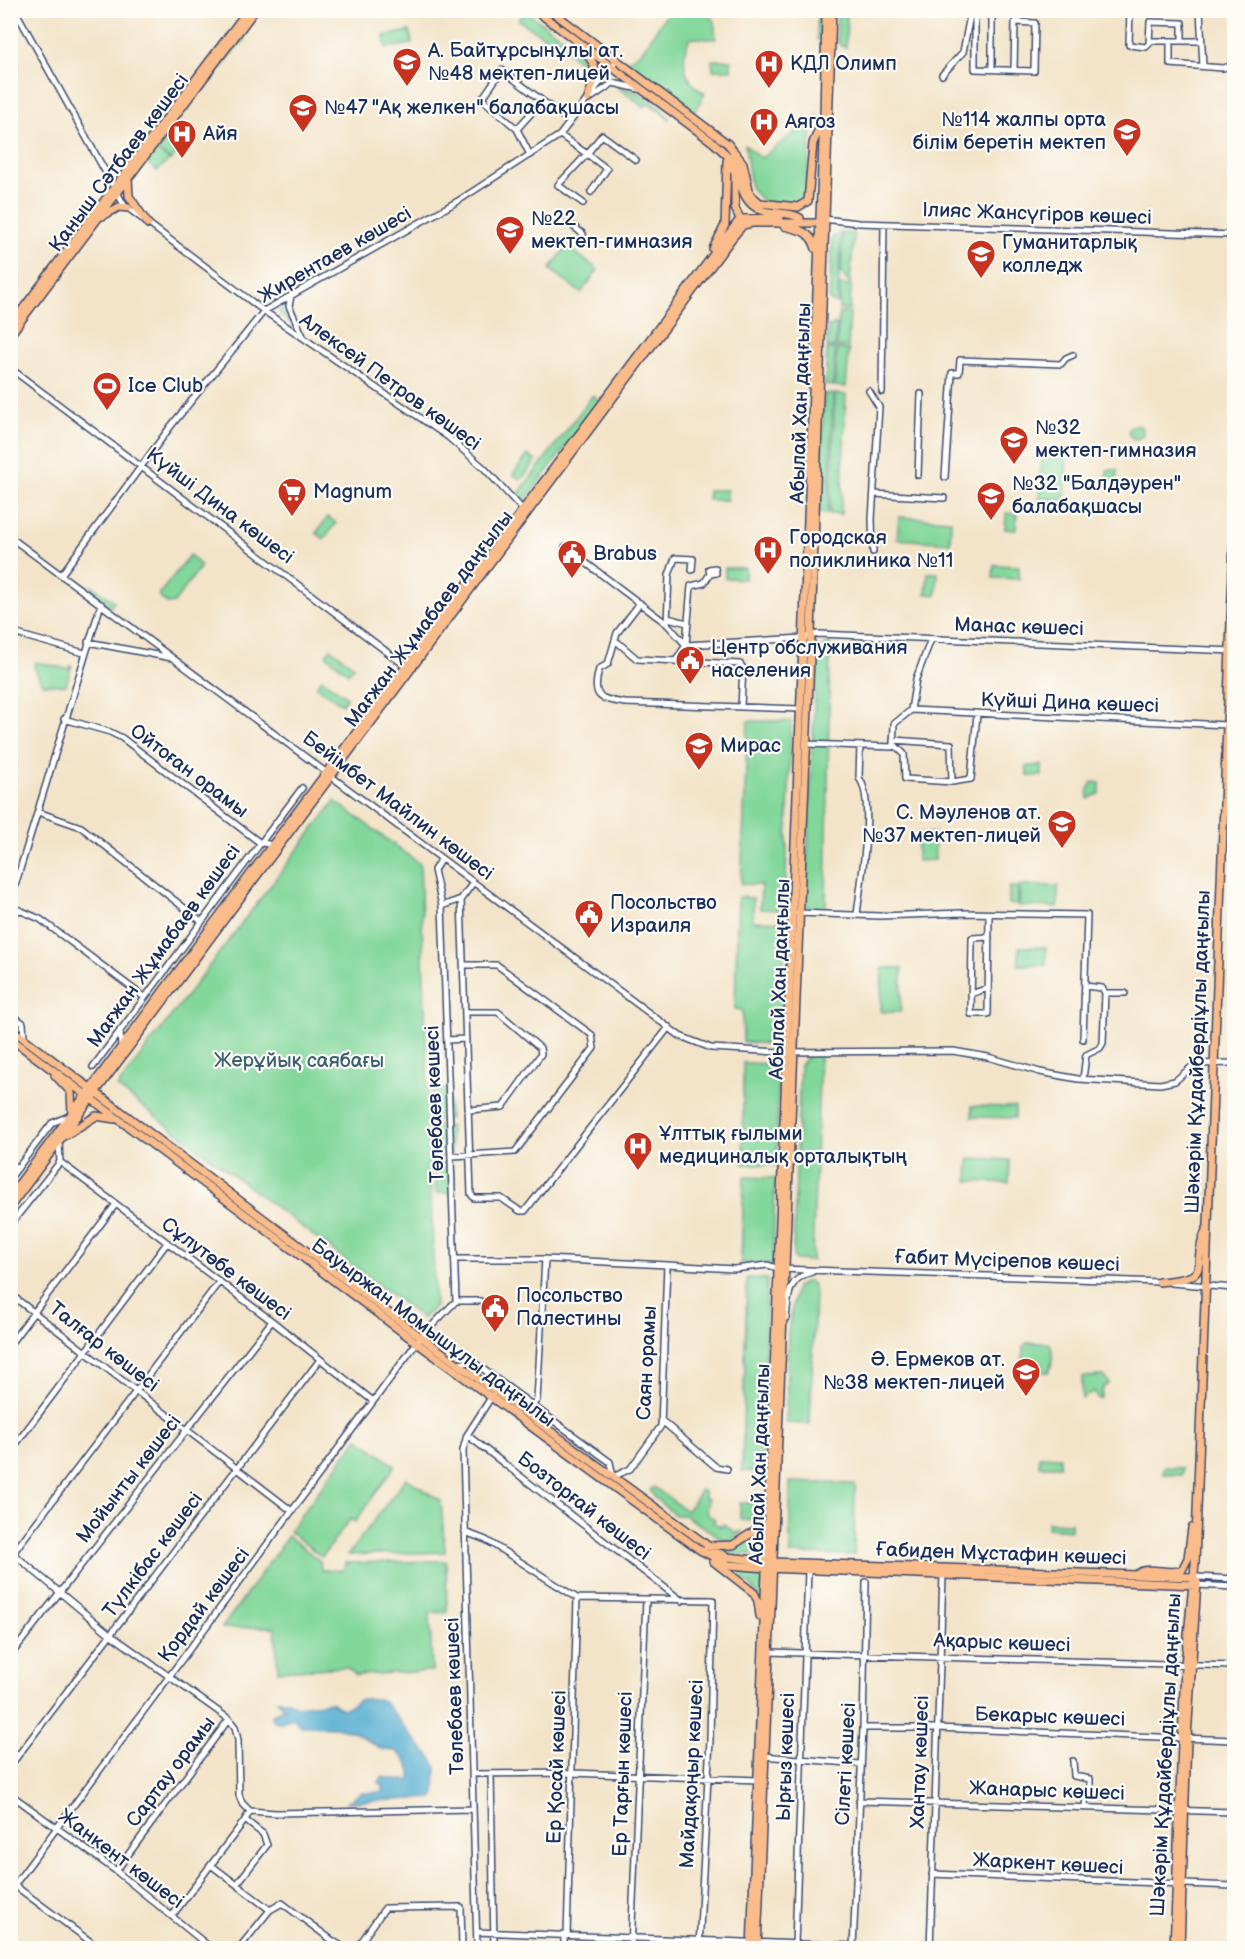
<svg xmlns="http://www.w3.org/2000/svg" width="1245" height="1959" font-family="'Balsamiq Sans',sans-serif">
<style>
.green{fill:#82d79b;stroke:#4e837c;stroke-width:1.5}
.water{fill:#52add0;stroke:#366e97;stroke-width:1.5}
.lines{fill:none;stroke-linecap:round;stroke-linejoin:round}
.minor-casing{stroke:#3b4a6e;stroke-width:8}
.major-casing{stroke:#3b4a6e;stroke-width:10}
.minor{stroke:#fff;stroke-width:5}
.major{stroke:#fabc8b;stroke-width:7}
.labels{text-anchor:middle;dominant-baseline:central;stroke-width:4.5;stroke-linejoin:round;paint-order:stroke}
.poi-label{font-size:20px;fill:#1b2f5e;stroke:#fdfcf7;text-anchor:start}
.street-label{font-size:20px;fill:#1b2f5e;stroke:#fdfcf7}
.park-label{font-size:20px;fill:#3a6170;stroke:#fdfcf7}
</style>
<rect width="100%" height="100%" fill="#fdfcf7"/>
<filter id="ink" filterUnits="userSpaceOnUse"><feTurbulence type="fractalNoise" baseFrequency=".0167" numOctaves="2"/><feDisplacementMap in="SourceGraphic" scale="12" xChannelSelector="R" yChannelSelector="G"/><feConvolveMatrix kernelMatrix="1 2 1 2 8 2 1 2 1" color-interpolation-filters="sRGB"/></filter>
<filter id="wash" filterUnits="userSpaceOnUse"><feTurbulence type="fractalNoise" baseFrequency=".008" numOctaves="4" result="noise"/><feDisplacementMap in="SourceGraphic" scale="24" xChannelSelector="R" yChannelSelector="G"/><feGaussianBlur stdDeviation="1.35" result="paint"/><feColorMatrix in="noise" values="0 0 0 0 0 0 0 0 0 0 0 0 0 0 0 0 0 1.4 0 .05"/><feComposite in="paint" operator="in"/></filter>
<g filter="url(#wash)">
<rect width="100%" height="100%" fill="#f3e4c9"/>
<path class="green" d="M525 11 567 41 562 48 518 20Z
M669 11H701L714 20 716 39 690 38C679 58 684 83 705 93L695 112 626 62 642 51Z
M817 11H824L822 40H817Z
M837 11H847L846 47 841 46 837 40Z
M410 31 412 44 386 48 384 36Z
M241 32 245 41 238 46 204 90 201 86Z
M573 44 592 67V70L566 51Z
M712 60H731V70H713Z
M616 86C637 89 656 102 670 119L648 103 644 107Z
M818 115 811 136 805 199 799 202 765 203 751 189 745 145 761 158Z
M166 138 178 145 177 153 171 160 158 151Z
M157 151 169 160 157 171 147 163Z
M841 232 838 304H836L829 300 832 244V238Z
M843 233 854 234 850 284 841 273Z
M567 246 598 270 581 293 550 269Z
M840 285 851 286 850 310 839 309Z
M285 303 297 329 279 313V306Z
M839 312 850 313 848 347H837Z
M837 324 835 347H827L828 327Z
M827 349H835L833 386 825 385Z
M837 349 849 350 846 387 835 386Z
M824 394H833L828 514 819 513Z
M835 394 846 395 841 514H830Z
M593 395 600 401 524 502 517 496Z
M1129 432a7 7 0 1 1 14 0a7 7 0 1 1-14 0Z
M1042 448 1067 449 1065 500 1039 499Z
M528 455 536 461 521 480 513 474Z
M1107 470H1117L1116 489H1107Z
M708 490H727V500H708Z
M1006 513 1017 514 1016 530 1005 529Z
M328 517 336 523 324 539 316 533Z
M899 517 951 520 950 543 897 539Z
M190 555 201 566 174 603 168 604 160 598V593Z
M994 565 1019 566V579L993 578Z
M725 568H745V579L725 578Z
M928 573H938L936 595 926 594Z
M92 586 114 601 111 607 91 592Z
M827 644H830L826 910 809 908 805 903 817 651Z
M331 649 354 666 348 673 326 655Z
M36 662 68 669 72 665 66 685 42 684 34 667Z
M322 679 347 697 342 704 316 686Z
M748 721H791L785 910 760 909 761 885 741 884Z
M1042 765V776H1027V766Z
M1092 782 1100 783V793L1088 799V789Z
M335 801 420 864 435 1307 422 1318 117 1087Z
M917 833H934L935 860 917 861Z
M1020 886H1058V907L1019 906Z
M1009 887H1018V905L1009 904Z
M738 897 753 898V921L785 922 781 1045 743 1042 742 1010 735 1009Z
M1019 947H1046V965H1019Z
M882 968H902L901 1012H881Z
M809 1055H820L812 1261 795 1260 793 1255 800 1065Z
M743 1063 778 1064 777 1165 743 1164Z
M448 1089 449 1119 433 1120 432 1090Z
M972 1106 1015 1107V1118L972 1117Z
M433 1126H450L451 1156H434Z
M969 1158 1010 1160 1009 1183 968 1181Z
M435 1163H451L452 1193H436Z
M744 1177 775 1178 773 1264 741 1263Z
M747 1278 767 1279 762 1472 742 1471Z
M807 1281 812 1283 815 1291 810 1424 786 1423 788 1332 796 1287Z
M1027 1343H1049C1054 1350 1053 1364 1048 1372H1026L1023 1369V1346Z
M1104 1376 1109 1383 1103 1388 1101 1398 1098 1399 1094 1391 1082 1399V1377Z
M358 1438 395 1466 355 1522 350 1519 322 1557 289 1531Z
M1039 1456 1060 1457V1466H1039Z
M1164 1467 1182 1468V1475L1163 1474Z
M406 1478 441 1501 445 1552 348 1555Z
M790 1482 855 1484 854 1555 790 1554Z
M654 1487 687 1511 701 1490 704 1492V1498L708 1499 706 1513 715 1519 713 1523 722 1527 724 1524 736 1533 743 1531 728 1542 684 1515H675L655 1498 650 1490Z
M740 1503H762L759 1520 740 1519Z
M1048 1522 1071 1523V1530L1047 1528Z
M760 1530 764 1533 762 1548 756 1554H730L725 1551 724 1548C738 1547 751 1541 760 1530Z
M288 1536 320 1561 321 1570H344L345 1563 446 1561 447 1612 430 1613 432 1671 356 1675 346 1667 278 1671 275 1627 222 1628Z
M735 1570 758 1572 763 1576 762 1603 751 1585 733 1572Z"/>
<path class="water" d="M361 1699H379L384 1702C393 1712 421 1750 429 1754L436 1767 435 1796 433 1798 347 1802 361 1793 382 1792 384 1786 378 1782 383 1777 410 1781C414 1769 406 1760 397 1751L383 1750 355 1732 336 1727 301 1726 293 1718 279 1723 272 1719 271 1715 285 1707 277 1700H287L296 1706 330 1702 343 1709Z"/>
</g>
<g filter="url(#ink)">
<g class="lines">
<g class="minor-casing">
<path id="minor" d="M15 10 124 205 264 311 448 437 484 468 524 511
M975 10V69L1034 71 1035 23 1015 22 1014 69
M1130 10 1129 45 1146 47 1149 44 1150 22 1182 23V41H1150
M1200 10 1203 66
M1182 41H1201
M1170 42V64L1223 68 1234 65
M992 69V14L1016 15
M942 75 963 52 971 10
M591 98 613 83 639 89
M517 129 542 101
M560 135 587 154 602 135 636 160
M530 155 517 129 482 99 502 70 570 122
M583 203 558 185 587 154 607 169 591 192
M823 219 859 223 1234 235
M569 223 583 234
M291 296 289 306 303 336
M10 368 407 667
M869 391 879 407 872 519 873 552
M882 392 884 224
M918 475 921 394
M945 477 952 373H959L960 360 1061 364 1066 358 1073 355
M874 494 944 498
M10 537 327 773
M565 547 667 624 686 645 803 638 818 634 1234 651
M61 575 171 426 264 311 458 201 560 135 614 64
M640 603 617 633 608 664 599 669C592 697 598 699 625 703L800 709
M668 618 687 623
M667 624 669 575 675 558 693 559 692 570
M10 632 84 653
M615 640 637 659 740 664 743 668 741 706
M88 642 172 658
M675 662 686 645 691 586 704 583 710 574 709 569 715 568 716 573 710 574
M911 710 1227 725
M911 710 916 679 931 639
M64 719 110 732 122 738 259 842 272 845
M893 743 904 754 905 779 952 782 951 744 893 740
M806 744 893 747 894 724 911 710
M332 777 680 1036 711 1048 778 1052 953 1051 988 1057 1040 1072 1078 1079 1160 1084 1175 1081 1195 1064 1234 1063
M952 782 971 779 977 714
M38 812 81 827 201 921
M473 883 461 899 471 1194 474 1198H501L520 1211H525L669 1027
M10 902 101 604
M10 906 40 919 144 997
M442 906 461 899
M797 913 880 916 962 913 1087 915 1083 1039
M857 915C860 885 876 799 859 778L860 746
M989 937 972 938 971 1014H988L989 914
M1105 993H1125
M971 994 988 988
M465 1012H498L540 1048 541 1054 503 1107 469 1110
M10 1014 23 1023 24 1037
M120 1030 121 1048
M447 1040 466 1039
M93 1067 302 788
M1083 1079 1086 1055 1100 1048 1103 1043 1105 993 1102 988 1085 986
M453 1156 515 1152 594 1048 592 1035 497 965H464
M60 1162 272 1321 373 1401
M10 1163 18 1168
M10 1178 52 1123 69 1116
M10 1225 60 1162 59 1142
M456 1259H545L667 1265
M1171 1283 1234 1288
M10 1294 292 1511
M456 1301H480
M786 1318C789 1297 786 1279 812 1272
M10 1344 116 1204
M460 1364 472 1361 610 1462 613 1477 630 1469 661 1426 667 1265 734 1269 768 1265 779 1269 1161 1282
M532 1405 537 1400 545 1259
M661 1420 716 1467 727 1469
M467 1435 682 1601
M10 1452 167 1243
M465 1532 486 1540 577 1598 713 1600 710 1740 699 1948
M10 1551 111 1635 229 1719 235 1727 238 1740 239 1795 242 1803 250 1811 245 1820 263 1834 267 1845 237 1884
M10 1557 219 1282
M1197 1577 1234 1579
M1197 1585 1234 1587
M769 1652 1234 1666
M10 1656 272 1321
M863 1728H936L1234 1740
M763 1756 860 1764
M1073 1761 1074 1776 1090 1779V1789L1086 1793 1085 1807
M10 1766 319 1361
M472 1774 572 1773 758 1780
M491 1774 494 1948
M10 1794 116 1871 211 1948
M859 1801 1234 1812
M250 1811 276 1813 472 1809
M211 1865 270 1910 239 1948
M116 1871 229 1719
M932 1874 1234 1886
M10 1882 99 1948
M10 1891 421 1337 456 1301 442 906 434 870 441 859
M270 1910 282 1903 333 1941
M172 1916 245 1820
M477 1932 906 1948
M567 1936 577 1598
M795 1945 808 1570
M328 1948 333 1941 345 1948
M357 1948 385 1908 461 1907 462 1948
M477 1948 463 1450 467 1435 492 1396
M564 1948V1936
M631 1948 646 1600
M853 1948 863 1728 866 1582
M930 1948 943 1576"/>
</g>
<g class="major-casing">
<path id="major" d="M535 10 714 143 729 157 735 173
M550 10 728 144 743 163 750 194 760 203 798 207 808 201 813 143 822 122
M582 47 593 63 596 73 588 99
M736 155C739 178 740 207 768 212 779 214 789 212 800 218
M735 170V208L742 223
M128 177 129 196 148 224
M103 216 119 207 128 208
M740 219 780 218
M784 226C800 230 811 231 816 249
M713 249 725 225 727 161
M10 326 248 10
M10 335 255 10
M10 1028 421 1337 718 1553 728 1557 772 1562 1194 1577
M10 1038 417 1343 700 1550 729 1565 766 1568 1197 1585
M55 1075 71 1092 72 1114
M66 1135 96 1116 115 1119
M10 1196 740 219
M10 1207 732 238 743 225 752 223H819
M1159 1282C1217 1277 1189 1269 1206 1230
M707 1546 733 1545 767 1523
M713 1561 754 1593 758 1601 760 1616
M1137 1574C1150 1565 1168 1576 1182 1570L1188 1558 1192 1528
M751 1948 824 117 826 10
M757 1948 811 634 832 10
M1174 1948 1185 1665 1195 1564 1234 542
M1180 1948 1187 1738 1197 1582"/>
</g>
<use href="#minor" class="minor"/>
<use href="#major" class="major"/>
</g>
</g>
<defs>
<g id="school-pin" transform="scale(1.5)"><path d="M0 17L-7.5 6A9.5 9.5 0 1 1 7.5 6Z" fill="#c8321e" stroke="#fdfcf7"/><path d="M0-5L7-2L0 1L-7-2ZM-4 1L0 2.5L4 1V4Q0 6-4 4Z" fill="#fff"/></g>
<g id="hospital-pin" transform="scale(1.5)"><path d="M0 17L-7.5 6A9.5 9.5 0 1 1 7.5 6Z" fill="#c8321e" stroke="#fdfcf7"/><path d="M-5-5h3v3.5h4V-5h3V5h-3V1.5h-4V5h-3Z" fill="#fff"/></g>
<g id="university-pin" transform="scale(1.5)"><path d="M0 17L-7.5 6A9.5 9.5 0 1 1 7.5 6Z" fill="#c8321e" stroke="#fdfcf7"/><path d="M0-5L7-2L0 1L-7-2ZM-4 1L0 2.5L4 1V4Q0 6-4 4Z" fill="#fff"/></g>
<g id="stadium-pin" transform="scale(1.5)"><path d="M0 17L-7.5 6A9.5 9.5 0 1 1 7.5 6Z" fill="#c8321e" stroke="#fdfcf7"/><path d="M0-5a6.5 5 0 1 0 0 10a6.5 5 0 1 0 0-10ZM-3.5-1.8h7v3.6h-7Z" fill="#fff"/></g>
<g id="supermarket-pin" transform="scale(1.5)"><path d="M0 17L-7.5 6A9.5 9.5 0 1 1 7.5 6Z" fill="#c8321e" stroke="#fdfcf7"/><path d="M-6-5.5h2.5l.6 2H6L4.5 2H-2.5L-4.4-4H-6ZM-1.5 3.2a1.3 1.3 0 1 0 .1 0ZM3 3.2a1.3 1.3 0 1 0 .1 0Z" fill="#fff"/></g>
<g id="civic-pin" transform="scale(1.5)"><path d="M0 17L-7.5 6A9.5 9.5 0 1 1 7.5 6Z" fill="#c8321e" stroke="#fdfcf7"/><path d="M-.6-6.5H3V-4.5H.6V-3L4-1V1h2V6H-6V1h2V-1L-.6-3ZM-1.2 2.5V6h2.4V2.5Z" fill="#fff"/></g>
</defs>
<g fill-rule="evenodd">
<use href="#school-pin" x="407" y="62"/>
<use href="#hospital-pin" x="769" y="64"/>
<use href="#school-pin" x="303" y="108"/>
<use href="#hospital-pin" x="764" y="122"/>
<use href="#school-pin" x="1127" y="132"/>
<use href="#hospital-pin" x="182" y="134"/>
<use href="#school-pin" x="510" y="230"/>
<use href="#university-pin" x="981" y="254"/>
<use href="#stadium-pin" x="107" y="386"/>
<use href="#school-pin" x="1014" y="440"/>
<use href="#supermarket-pin" x="292" y="492"/>
<use href="#school-pin" x="991" y="496"/>
<use href="#hospital-pin" x="768" y="550"/>
<use href="#civic-pin" x="572" y="554"/>
<use href="#civic-pin" x="690" y="660"/>
<use href="#school-pin" x="699" y="746"/>
<use href="#school-pin" x="1062" y="824"/>
<use href="#civic-pin" x="589" y="914"/>
<use href="#hospital-pin" x="638" y="1146"/>
<use href="#civic-pin" x="495" y="1308"/>
<use href="#school-pin" x="1026" y="1372"/>
</g>
<g class="labels">
<g class="poi-label">
<text x="428" y="51">А. Байтұрсынұлы ат.<tspan x="428" dy="23">№48 мектеп-лицей</tspan></text>
<text x="790" y="64">КДЛ Олимп</text>
<text x="324" y="108">№47 "Ақ желкен" балабақшасы</text>
<text x="1106" y="120" text-anchor="end">№114 жалпы орта<tspan x="1106" dy="23">білім беретін мектеп</tspan></text>
<text x="785" y="122">Аягоз</text>
<text x="203" y="134">Айя</text>
<text x="531" y="219">№22<tspan x="531" dy="23">мектеп-гимназия</tspan></text>
<text x="1002" y="243">Гуманитарлық<tspan x="1002" dy="23">колледж</tspan></text>
<text x="128" y="386">Ice Club</text>
<text x="1035" y="428">№32<tspan x="1035" dy="23">мектеп-гимназия</tspan></text>
<text x="1012" y="484">№32 "Балдәурен"<tspan x="1012" dy="23">балабақшасы</tspan></text>
<text x="313" y="492">Magnum</text>
<text x="789" y="538">Городская<tspan x="789" dy="23">поликлиника №11</tspan></text>
<text x="593" y="554">Brabus</text>
<text x="711" y="648">Центр обслуживания<tspan x="711" dy="23">населения</tspan></text>
<text x="720" y="746">Мирас</text>
<text x="1041" y="813" text-anchor="end">С. Мәуленов ат.<tspan x="1041" dy="23">№37 мектеп-лицей</tspan></text>
<text x="610" y="903">Посольство<tspan x="610" dy="23">Израиля</tspan></text>
<text x="659" y="1134">Ұлттық ғылыми<tspan x="659" dy="23">медициналық орталықтың</tspan></text>
<text x="516" y="1296">Посольство<tspan x="516" dy="23">Палестины</tspan></text>
<text x="1005" y="1360" text-anchor="end">Ә. Ермеков ат.<tspan x="1005" dy="23">№38 мектеп-лицей</tspan></text>
</g>
<g class="street-label">
<text transform="translate(119 163) rotate(-53)">Қаныш Сәтбаев көшесі</text>
<text transform="translate(1037 214) rotate(2)">Ілияс Жансүгіров көшесі</text>
<text transform="translate(335 255) rotate(-30)">Жирентаев көшесі</text>
<text transform="translate(390 382) rotate(36)">Алексей Петров көшесі</text>
<text transform="translate(801 403) rotate(-88)">Абылай Хан даңғылы</text>
<text transform="translate(220 506) rotate(37)">Күйші Дина көшесі</text>
<text transform="translate(429 619) rotate(-53)">Мағжан Жұмабаев даңғылы</text>
<text transform="translate(1019 627) rotate(2)">Манас көшесі</text>
<text transform="translate(1070 703) rotate(2)">Күйші Дина көшесі</text>
<text transform="translate(189 771) rotate(37)">Ойтоған орамы</text>
<text transform="translate(398 806) rotate(37)">Бейімбет Майлин көшесі</text>
<text transform="translate(164 946) rotate(-54)">Мағжан Жұмабаев көшесі</text>
<text transform="translate(780 979) rotate(-88)">Абылай Хан даңғылы</text>
<text transform="translate(1198 1052) rotate(-88)">Шәкәрім Құдайбердіұлы даңғылы</text>
<text transform="translate(435 1104) rotate(-92)">Төлебаев көшесі</text>
<text transform="translate(1007 1261) rotate(2)">Ғабит Мүсірепов көшесі</text>
<text transform="translate(226 1269) rotate(37)">Сұлутөбе көшесі</text>
<text transform="translate(433 1333) rotate(37)">Бауыржан Момышұлы даңғылы</text>
<text transform="translate(104 1347) rotate(38)">Талғар көшесі</text>
<text transform="translate(647 1363) rotate(-87)">Саян орамы</text>
<text transform="translate(760 1464) rotate(-88)">Абылай Хан даңғылы</text>
<text transform="translate(129 1479) rotate(-52)">Мойынты көшесі</text>
<text transform="translate(584 1506) rotate(38)">Бозторғай көшесі</text>
<text transform="translate(1001 1554) rotate(2)">Ғабиден Мұстафин көшесі</text>
<text transform="translate(153 1555) rotate(-53)">Түлкібас көшесі</text>
<text transform="translate(204 1605) rotate(-53)">Қордай көшесі</text>
<text transform="translate(1002 1643) rotate(2)">Ақарыс көшесі</text>
<text transform="translate(455 1696) rotate(-92)">Төлебаев көшесі</text>
<text transform="translate(1050 1717) rotate(2)">Бекарыс көшесі</text>
<text transform="translate(1166 1755) rotate(-87)">Шәкәрім Құдайбердіұлы даңғылы</text>
<text transform="translate(786 1757) rotate(-88)">Ырғыз көшесі</text>
<text transform="translate(920 1762) rotate(-88)">Хантау көшесі</text>
<text transform="translate(846 1764) rotate(-87)">Сілеті көшесі</text>
<text transform="translate(557 1767) rotate(-88)">Ер Қосай көшесі</text>
<text transform="translate(171 1772) rotate(-53)">Сартау орамы</text>
<text transform="translate(623 1774) rotate(-88)">Ер Тарғын көшесі</text>
<text transform="translate(692 1774) rotate(-87)">Майдақоңыр көшесі</text>
<text transform="translate(1047 1791) rotate(2)">Жанарыс көшесі</text>
<text transform="translate(121 1859) rotate(37)">Жанкент көшесі</text>
<text transform="translate(1048 1864) rotate(3)">Жаркент көшесі</text>
</g>
<g class="park-label">
<text x="299" y="1061">Жерұйық саябағы</text>
</g>
</g>
<rect width="1245" height="1959" fill="none" stroke="#fdfcf7" stroke-width="36"/>
</svg>
